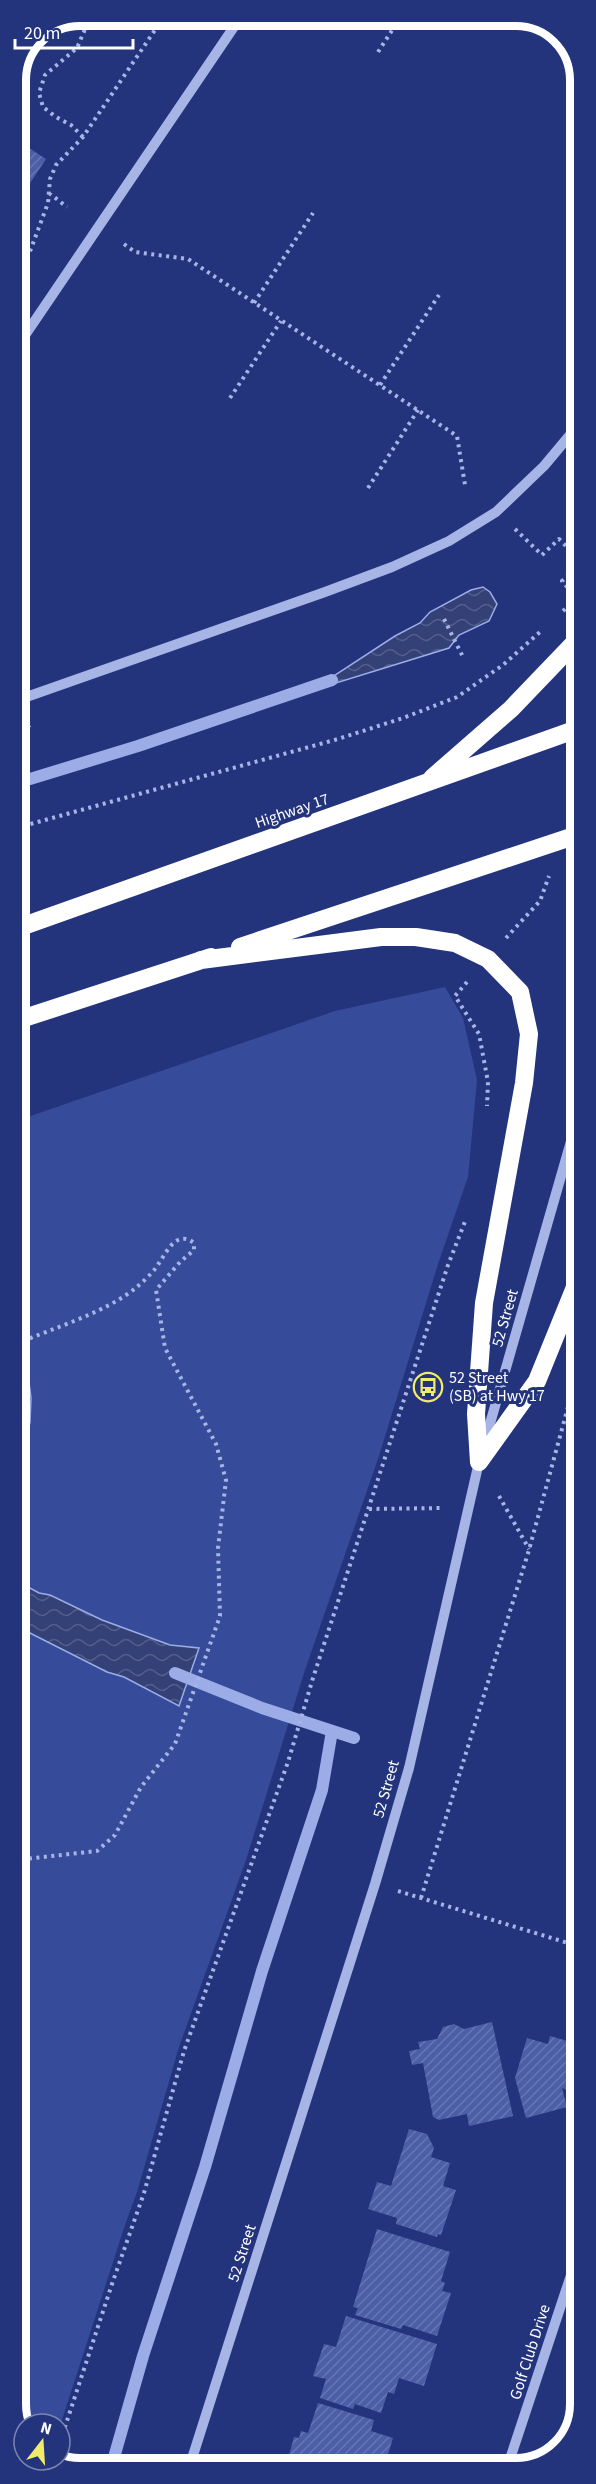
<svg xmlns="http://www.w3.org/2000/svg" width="596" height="2484" font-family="'Source Sans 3',sans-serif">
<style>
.grass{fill:#364c9a}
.water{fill:url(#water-waves);stroke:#9bace7;stroke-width:1.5}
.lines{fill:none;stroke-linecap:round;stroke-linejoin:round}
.stream{stroke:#9bace7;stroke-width:12}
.building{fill:url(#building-hatch)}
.path{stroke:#a7b4e6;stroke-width:4;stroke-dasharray:3 4.5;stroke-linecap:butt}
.minor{stroke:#a7b4e6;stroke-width:10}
.highway{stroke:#fff;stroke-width:18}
.labels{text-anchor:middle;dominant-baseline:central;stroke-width:6;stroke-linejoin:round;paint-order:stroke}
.street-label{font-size:16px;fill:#fff;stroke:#23347d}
.poi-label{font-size:16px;fill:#fff;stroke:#23347d;text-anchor:start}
.rim{fill:none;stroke:#fff;stroke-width:8}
</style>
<defs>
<pattern id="water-waves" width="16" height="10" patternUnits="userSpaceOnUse" patternTransform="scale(1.5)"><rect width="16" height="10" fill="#344177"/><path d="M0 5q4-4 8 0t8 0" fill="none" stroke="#525e8b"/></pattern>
<pattern id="building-hatch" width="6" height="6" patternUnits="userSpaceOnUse" patternTransform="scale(1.5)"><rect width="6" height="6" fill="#4b5ea6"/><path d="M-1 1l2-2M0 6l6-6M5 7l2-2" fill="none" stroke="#6676b3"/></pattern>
</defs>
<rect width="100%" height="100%" fill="#23347d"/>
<path class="grass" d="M445 987 463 1018 477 1080 468 1177 438 1264 379 1456 305 1670 246 1860 179 2047 137 2192 126 2222 60 2426 24 2424V2430L16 2416V1121L335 1011Z"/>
<path class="water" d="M483 587 490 592 497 604 489 621 459 635 449 648 336 683 333 682 332 677 395 636 420 623 430 612 471 590Z
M21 1352 26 1359 31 1398 30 1422 16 1482V1354Z
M16 1576 26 1586 39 1593 50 1595 102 1620 170 1645 199 1648 179 1706 124 1677 107 1672 16 1626Z"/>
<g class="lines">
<path class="stream" d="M30 779 138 746 332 680
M175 1673 262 1708 354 1738
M111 2468 143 2356 205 2167 262 1971 322 1790 332 1731"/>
</g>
<path class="building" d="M15 139 46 159 15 206Z
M492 2022 513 2116 469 2126 467 2114 439 2120 433 2117 423 2063 412 2065 409 2051 420 2049 418 2042 437 2039 443 2027 454 2024 464 2029Z
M550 2036 581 2045V2101L566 2096 567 2090 562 2088 567 2107 526 2118 515 2078 527 2038 548 2044Z
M409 2129 427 2134 434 2148 431 2157 450 2163 443 2186 456 2190 441 2235 438 2234 437 2237 396 2224 397 2218 368 2209 377 2182 391 2186Z
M377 2229 450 2252 441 2281 445 2283 442 2291 451 2293 437 2336 403 2325 401 2329 355 2315 358 2308 353 2307Z
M346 2316 437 2344 424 2386 399 2378 394 2394 388 2392 381 2413 355 2404 353 2409 320 2398 326 2379 313 2376 324 2344 336 2347Z
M318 2403 374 2420 371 2431 393 2438 386 2461 399 2465 398 2468H298L300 2463 288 2459 294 2437 299 2438 301 2431 308 2433Z"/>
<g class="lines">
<path class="path" d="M131 15 156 29
M378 52 402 15
M83 137 71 125 56 117 43 107 39 93 45 75 77 48 91 15
M49 193 67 207
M124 244 135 252 188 259 457 436 465 485
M15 277 26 262 48 203 50 179 56 165 83 137 165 15
M254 303 313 213
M380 385 439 295
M230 398 281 321
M368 488 418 410
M515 529 542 555 559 539 580 560
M580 564 562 581 580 602
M563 611 580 595
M444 619 463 657
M15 627 22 663
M15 735 30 725
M571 806 580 778
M15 813 24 810 25 817 16 828
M16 828 338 739 403 718 457 697 503 665 540 632
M506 938 540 901 549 876
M467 982 455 996 479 1034 488 1082 487 1106
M16 1344C53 1328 108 1312 138 1286 144 1281 150 1275 155 1269 165 1256 175 1228 194 1243V1250L180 1262 156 1290 165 1348 216 1444 226 1480 218 1548 220 1616 175 1744 141 1787 115 1835 97 1851 16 1860
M499 1496 529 1549
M369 1509 443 1508
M398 1891 581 1947
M421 1898 529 1550 580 1363
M60 2442 112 2284 144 2193 184 2051 288 1762 313 1678 448 1265 466 1219"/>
<path class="minor" d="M15 350 242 15
M15 701 325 592 392 567 449 541 496 512 544 466 580 423
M189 2468 375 1884 409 1768 479 1462 580 1110
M507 2468 581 2245"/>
<path class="highway" d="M432 778 511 709 580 637
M15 929 580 728
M240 947 580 834
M201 960 381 937H416L455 943 488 959 520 992 529 1034 524 1083 484 1303 476 1414 479 1462
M15 1021 211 957
M479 1462 537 1381 580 1275"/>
</g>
<defs>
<g id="bus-ring" transform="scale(1.5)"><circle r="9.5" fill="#23347d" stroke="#f1eb6a" stroke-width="1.5"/><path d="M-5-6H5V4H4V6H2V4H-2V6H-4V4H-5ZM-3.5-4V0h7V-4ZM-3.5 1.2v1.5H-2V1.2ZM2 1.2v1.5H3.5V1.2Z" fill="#f1eb6a"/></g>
</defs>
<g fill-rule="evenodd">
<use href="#bus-ring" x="428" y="1387"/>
</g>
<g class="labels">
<g class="street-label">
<text transform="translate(292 811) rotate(-19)">Highway 17</text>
<text transform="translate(505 1318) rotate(-74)">52 Street</text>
<text transform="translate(386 1789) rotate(-74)">52 Street</text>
<text transform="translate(242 2253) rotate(-72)">52 Street</text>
<text transform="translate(530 2352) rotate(-72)">Golf Club Drive</text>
</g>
<g class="poi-label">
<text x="449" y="1378">52 Street<tspan x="449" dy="18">(SB) at Hwy 17</tspan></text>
</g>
</g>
<path d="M0 0H596V2484H0ZM80 26H516A54 54 0 0 1 570 80V2404A54 54 0 0 1 516 2458H80A54 54 0 0 1 26 2404V80A54 54 0 0 1 80 26Z" fill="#23347d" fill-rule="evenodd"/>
<path class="rim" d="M80 26H516A54 54 0 0 1 570 80V2404A54 54 0 0 1 516 2458H80A54 54 0 0 1 26 2404V80A54 54 0 0 1 80 26Z"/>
<g transform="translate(42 2442) rotate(17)"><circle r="28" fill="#23347d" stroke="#7b85b1" stroke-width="1.5"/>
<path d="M0-4.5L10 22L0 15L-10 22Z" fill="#f1eb6a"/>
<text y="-9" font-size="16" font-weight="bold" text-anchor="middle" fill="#ffffff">N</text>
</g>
<path d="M15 39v9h118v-9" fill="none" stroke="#ffffff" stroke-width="3"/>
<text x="24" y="39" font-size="18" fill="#ffffff" stroke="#23347d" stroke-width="4.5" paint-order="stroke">20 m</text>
</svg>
